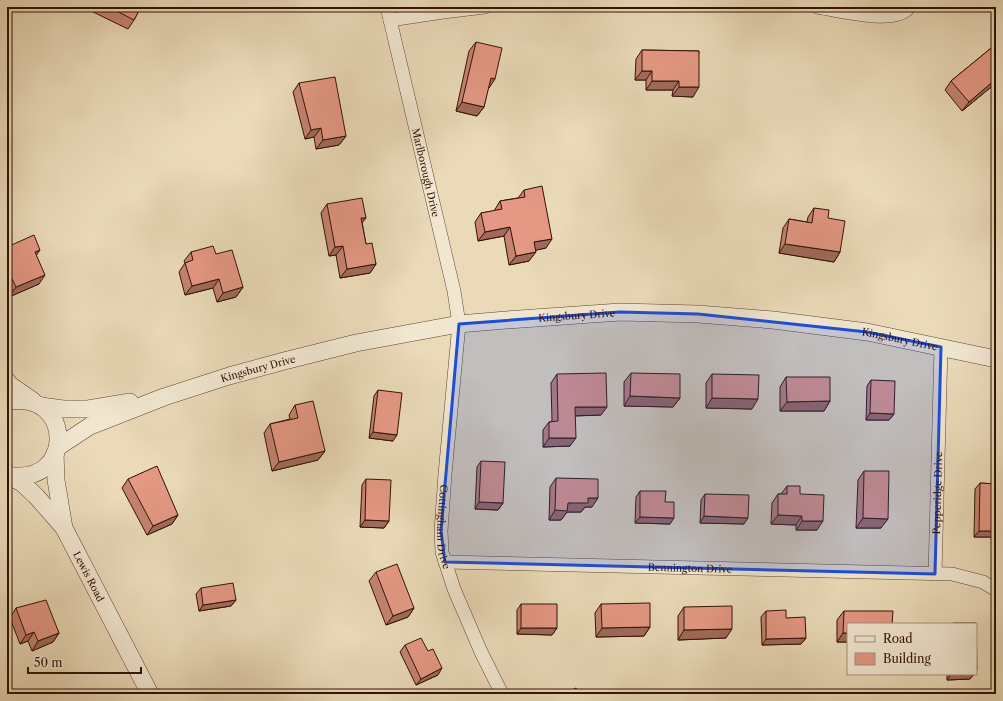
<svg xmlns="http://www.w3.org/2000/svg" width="1003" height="701" font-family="'Libre Caslon Text',serif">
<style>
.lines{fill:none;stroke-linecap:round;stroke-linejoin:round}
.minor-casing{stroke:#604331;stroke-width:14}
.tertiary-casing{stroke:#604331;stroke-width:18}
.minor{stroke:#f1e7d1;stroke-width:13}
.tertiary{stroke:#f1e7d1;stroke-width:17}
.wall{fill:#c58372;stroke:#321104}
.shaded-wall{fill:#a06a5c;stroke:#321104}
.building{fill:#e59884;stroke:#321104}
.marked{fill:#1d4ed8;fill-opacity:0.2;stroke:#1d4ed8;stroke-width:3;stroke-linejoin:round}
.labels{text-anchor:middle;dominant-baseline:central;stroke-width:3;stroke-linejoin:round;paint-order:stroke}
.street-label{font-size:10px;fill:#321104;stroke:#f1e7d1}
</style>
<rect width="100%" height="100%" fill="#eadab8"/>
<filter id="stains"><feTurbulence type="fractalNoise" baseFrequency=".005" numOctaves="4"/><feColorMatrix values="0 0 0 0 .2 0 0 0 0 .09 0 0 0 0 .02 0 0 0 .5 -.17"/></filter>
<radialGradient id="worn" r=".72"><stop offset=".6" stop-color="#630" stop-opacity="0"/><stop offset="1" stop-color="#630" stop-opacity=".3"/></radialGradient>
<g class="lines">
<g class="minor-casing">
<g id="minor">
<path id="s1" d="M387 7 454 291 459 324 445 474 441 531 442 552 454 589 481 652 502 694"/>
<path d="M817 7C836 10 897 26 909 7"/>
<path d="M390 20 443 12 485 7"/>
<path id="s2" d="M445 562 952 574 983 582 996 590"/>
<path id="s3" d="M935 574 941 347"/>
</g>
</g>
<g class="tertiary-casing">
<g id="tertiary">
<path d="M7 381 10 385 33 401"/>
<path d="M7 402C74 388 76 487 8 475"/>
<path d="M41 406 63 409H88L130 402"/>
<path id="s4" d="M58 447 90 426 164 397 229 376 284 361 356 343 459 324 506 320 620 312 698 314 773 320 867 332 996 359"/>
<path d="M55 453 56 480 64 528"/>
<path id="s5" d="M7 475 22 483 36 496 64 528 150 694"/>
</g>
</g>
<use href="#minor" class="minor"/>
<use href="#tertiary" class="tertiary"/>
</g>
<path class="wall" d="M93 7H141L134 20 128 29 91 11Z
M476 42 489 88H488L484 107 477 116 456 111 469 51Z
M996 44V83L962 111 945 90 951 81Z
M642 50 699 51 693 97 672 96 673 90H646V80H635L636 59Z
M299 83 346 136 339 145 316 149 314 137 305 139 293 92Z
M524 190 546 248 535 250 529 261 509 265 504 236 478 241 475 222 481 213 494 211 500 201 518 198Z
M327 204 362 222 366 244 376 264 370 273 340 278 336 255 329 256 321 213Z
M814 208 828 218 840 252 834 262 779 253 783 228 789 219 807 222 808 217Z
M7 247 36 255 39 284 9 297 7 292Z
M191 252 216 254 243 287 236 297 217 302 213 288 185 295 179 272 185 263 184 261Z
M631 373 680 398 673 407 624 406V382Z
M557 374 601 415 575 416 570 446 543 447V430L549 422 552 421 551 383Z
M712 374 752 409 706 408V383Z
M786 377 830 401 824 411H780V387Z
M871 380 894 414 889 420H866L867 386Z
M378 390 393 441 369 438 374 396Z
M295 405 325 451 318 460 272 471 264 433 270 424 290 419 289 415Z
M481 461 503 503 498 510 475 509 477 467Z
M864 471 881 528H856L858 480Z
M556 478 592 507H585L581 512H567L561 520H549L550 487Z
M128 479 178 515 172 524 147 535 122 488Z
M366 479 389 521 384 528 360 527 362 485Z
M980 483 996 484V537H974L975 489Z
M787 486 800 494 817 530H796V525L771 524 772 503 778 494H781Z
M640 491 665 502 670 524 635 523 636 497Z
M705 494 744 524 700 523 701 500Z
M376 572 414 608 408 617 386 625 369 581Z
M201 588 236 600 231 606 199 611 196 594Z
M521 604 557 628 552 635 517 634V610Z
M601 604 650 627 644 636 596 637 595 613Z
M684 607 726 638 678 640V616Z
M16 608 59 633 53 642 32 651 28 641 20 644 10 618Z
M766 611 806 638 801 644 762 645 761 617Z
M844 611 848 642H837V620Z
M405 645 438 675 416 685 400 652Z
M947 674H974L970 679 947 680Z"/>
<path class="shaded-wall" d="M642 71H652L646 80H635Z
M491 78 495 79 489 88 484 87Z
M996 79V83L962 111 969 102Z
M652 81H679L673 90H646Z
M679 87H699L693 97 672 96Z
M462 102 484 107 477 116 456 111Z
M321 128 314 137 305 139 311 130Z
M346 136 339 145 316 149 323 140Z
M361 218H366L359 227Z
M510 227 504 236 478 241 485 232Z
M552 239 546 248 528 252 534 242Z
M785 244 840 252 834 262 779 253Z
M343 246 336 255 329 256 335 247Z
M40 250 34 259 35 252Z
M536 252 529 261 509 265 516 256Z
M376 264 370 273 340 278 347 269Z
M45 275 39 284 9 297 16 287Z
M219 279 213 288 185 295 192 286Z
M243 287 236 297 217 302 223 293Z
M630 396 680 398 673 407 624 406Z
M712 398 758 399 752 409 706 408Z
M830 401 824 411H780L787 402Z
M575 407H607L601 415 569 416Z
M870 413 894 414 889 420H866Z
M373 432 397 435 393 441 369 438Z
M549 438H576L570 446 543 447Z
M325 451 318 460 272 471 279 462Z
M588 498H598L592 507H585L581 512H567L561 520H549L555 510 568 503Z
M479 502 503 503 498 510 475 509Z
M178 515 172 524 147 535 153 526Z
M778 515 802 516 796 525 771 524Z
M704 516 748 518 744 524 700 523Z
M640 517 674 518 670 524 635 523Z
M863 518 888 519 881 528H856Z
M365 520 389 521 384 528 360 527Z
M802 521H823L817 530H796Z
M979 531H996V537H974Z
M236 600 231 606 199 611 203 605Z
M414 608 408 617 386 625 393 616Z
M650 627 644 636 596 637 602 628Z
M521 628H557L552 635 517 634Z
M732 629 726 638 678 640 684 630Z
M34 632 28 641 20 644 26 635Z
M59 633 53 642 32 651 38 641Z
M843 633H848V642H837Z
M806 638 801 644 762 645 766 639Z
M442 668 438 675 416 685 421 679Z
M951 674H974L970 679 947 680Z"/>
<path class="building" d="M109 7H141L134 20Z
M476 42 502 48 495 79 491 78 484 107 462 102Z
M996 44V79L969 102 951 81Z
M642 50 699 51V87H679V81H652V71H642Z
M335 77 346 136 323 140 321 128 311 130 299 83Z
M542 186 552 239 534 242 536 252 516 256 510 227 485 232 481 213 502 209 500 201 525 197 524 190Z
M362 198 366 218H361L366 244 372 243 376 264 347 269 343 246 335 247 327 204Z
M814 208 829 210 828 218 845 221 840 252 785 244 789 219 812 223Z
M34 235 40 250 35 252 45 275 16 287 7 268V247Z
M213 246 216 254 232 250 243 287 223 293 219 279 192 286 185 263 193 260 191 252Z
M606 373 607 407H575L576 438H549V422L558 421 557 374Z
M631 373 680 374V398L630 396Z
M712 374 759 375 758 399 712 398Z
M786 377H830V401L787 402Z
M871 380 895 381 894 414 870 413Z
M378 390 402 393 397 435 373 432Z
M313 401 325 451 279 462 270 424 298 418 295 405Z
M481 461 505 462 503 503 479 502Z
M157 466 178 515 153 526 128 479Z
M864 471H889L888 519 863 518Z
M556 478 598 479V498H588V503H568L567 511 555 510Z
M366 479 391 480 389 521 365 520Z
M980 483 996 484V531H979Z
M787 486H800V494L824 495 823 521H802V516L778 515V494H787Z
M640 491H666L665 502H674V518L640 517Z
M705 494 749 495 748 518 704 516Z
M397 564 414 608 393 616 376 572Z
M233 583 236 600 203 605 201 588Z
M46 600 59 633 38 641 34 632 26 635 16 608Z
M650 603V627L602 628 601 604Z
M521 604H557V628H521Z
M732 606V629L684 630V607Z
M786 610V618L805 617 806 638 766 639V611Z
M844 611H893L892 624H848V633H843Z
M953 623H976L977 670H976V624H953Z
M421 638 428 651 433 649 442 668 421 679 405 645Z
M576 688 579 694H565Z"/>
<path class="marked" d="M620 312 698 314 867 332 941 347 935 574 445 562 441 531 459 324Z"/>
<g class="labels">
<g class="street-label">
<text stroke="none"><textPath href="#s1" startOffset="170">Marlborough Drive</textPath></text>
<text stroke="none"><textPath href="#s4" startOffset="540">Kingsbury Drive</textPath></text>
<text stroke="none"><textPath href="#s4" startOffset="865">Kingsbury Drive</textPath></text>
<text stroke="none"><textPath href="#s4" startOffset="216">Kingsbury Drive</textPath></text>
<text stroke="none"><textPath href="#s3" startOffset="81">Pepperidge Drive</textPath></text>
<text stroke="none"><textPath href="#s1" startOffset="529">Cottingham Drive</textPath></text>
<text stroke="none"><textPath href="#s2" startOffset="245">Bennington Drive</textPath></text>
<text stroke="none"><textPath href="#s5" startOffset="133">Lewis Road</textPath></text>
</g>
</g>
<rect width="1003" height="701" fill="none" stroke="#eadab8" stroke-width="24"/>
<rect x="8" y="8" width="987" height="685" fill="none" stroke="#321104" stroke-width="2"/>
<rect x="12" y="12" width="979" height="677" fill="none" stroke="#321104"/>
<rect x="847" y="623" width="130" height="52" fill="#f1e7d1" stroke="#a5917f"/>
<rect x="855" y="636" width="20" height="6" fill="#f1e7d1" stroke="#a5917f"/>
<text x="883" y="643" font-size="12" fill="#321104">Road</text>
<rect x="855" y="653" width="20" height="12" fill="#e59884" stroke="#a5917f"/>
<text x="883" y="663" font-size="12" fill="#321104">Building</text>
<path d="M28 667v6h113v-6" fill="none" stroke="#321104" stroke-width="2"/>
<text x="34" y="667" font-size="12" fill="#321104" stroke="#f1e7d1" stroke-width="3" paint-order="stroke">50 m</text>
<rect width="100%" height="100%" filter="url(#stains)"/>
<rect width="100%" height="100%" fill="url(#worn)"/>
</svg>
